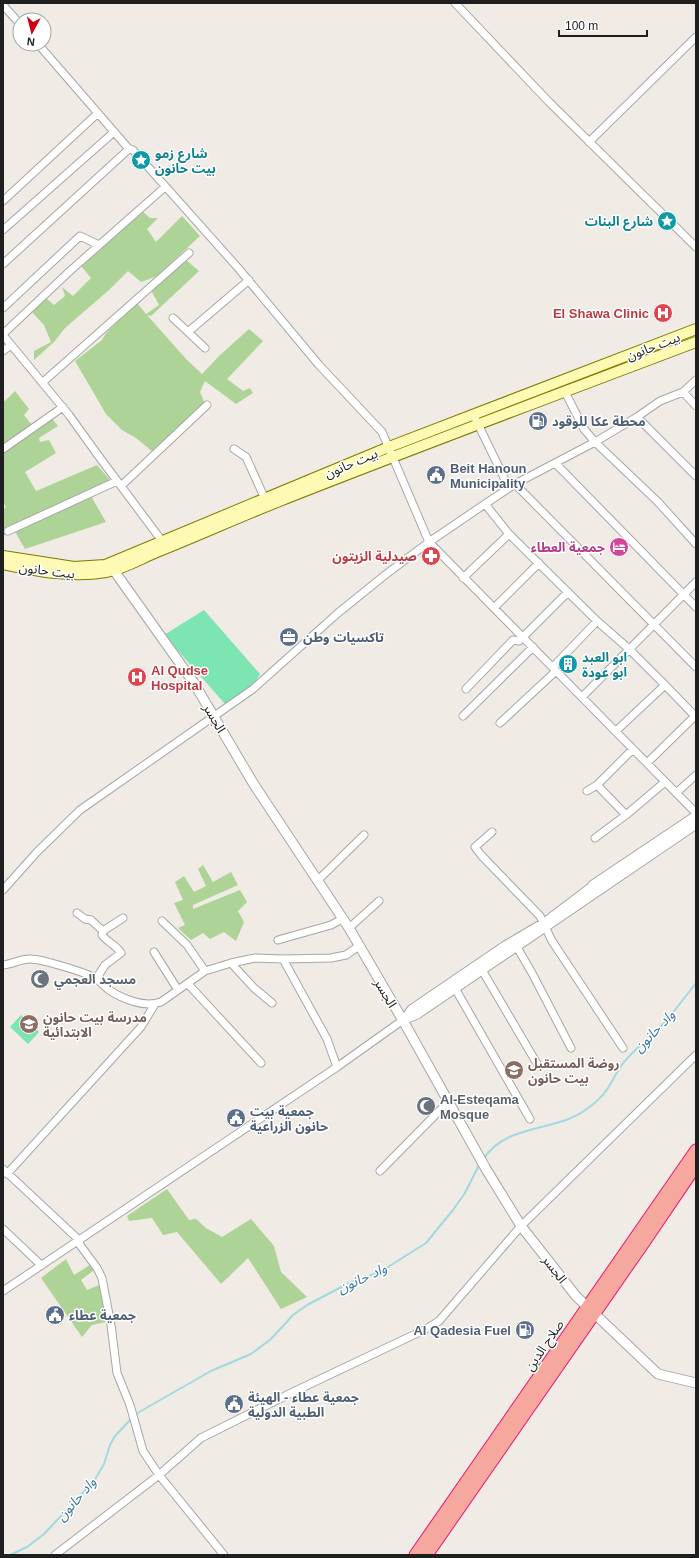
<svg xmlns="http://www.w3.org/2000/svg" width="699" height="1558" font-family="Arial,'Noto Sans Arabic',sans-serif">
<rect width="100%" height="100%" fill="#f0ebe4"/>
<!-- forest -->
<path fill="#aed396" d="M143 212 150 218H158L147 229 156 242 182 216 200 236 157 276 141 282 128 271 109 290 65 328 54 342 34 360V351L51 342 44 325 31 311 45 297 54 305 65 296 62 287 73 296 91 278 81 266Z
M186 260 199 271 151 316 147 315 186 359 202 374 219 356 249 329 263 341 227 379 243 391 250 388 253 393 236 404 205 381 200 392 205 404 153 452 136 438 122 430 106 414 75 361 102 340 106 333 137 303 146 314 159 305 151 290Z
M15 391 29 409 24 415 32 425 49 415 58 426 39 438 40 442 49 440 56 453 25 472 36 491 97 465 110 480 88 491 106 522 25 549 14 530 3 536V509L6 507 3 502V399L5 401Z
M203 865 213 882 231 872 238 885 193 905V909L240 890 247 902 238 911 244 922 236 941 224 932 210 939 203 933 191 940 178 928 185 925 174 903 183 900 175 882 184 876 194 892 206 886 198 869Z
M167 1189 189 1220 196 1219 206 1228 222 1237 251 1219 274 1246 281 1272 307 1297 281 1309 248 1258 221 1284 177 1232 163 1235 152 1218 129 1221 127 1216Z
M66 1259 74 1275 90 1265 94 1270 81 1280 87 1290 99 1285 106 1320V1322L92 1325 82 1337 41 1278Z"/>
<!-- pitch -->
<path fill="#7ce5b2" d="M204 610 260 674 254 684 226 705 164 635Z
M21 1015 39 1032 28 1044 10 1027Z"/>
<g fill="none" stroke-linecap="round" stroke-linejoin="round">
<!-- stream -->
<path stroke="#a1d9e1" stroke-width="2" d="M484 1158C507 1124 553 1132 584 1111 593 1105 602 1097 608 1088 614 1079 617 1070 624 1062 636 1047 653 1036 666 1021 676 1009 686 996 696 983
M135 1415 141 1411 211 1371 251 1354 271 1339 293 1315 307 1305 349 1283 380 1272 426 1243 453 1210 465 1193 480 1163
M10 1555 27 1547 44 1534 94 1481 104 1464 110 1445 115 1436 132 1418"/>
<!-- minor casing -->
<g stroke="#a6a6a6" stroke-width="9">
<path id="minor" d="M455 3 549 102 696 247
M3 5 20 24
M38 44 129 149 133 150 239 269 319 365 382 432 429 542 696 813
M589 142 696 37
M3 201 98 113
M3 230 114 132
M3 264 129 149
M3 308 80 236 99 245
M173 318 188 332
M3 334 71 270 165 187
M3 335 69 415 100 458 162 541
M205 348 188 332 249 280
M3 351 11 345
M43 382 189 253
M565 392 584 429 595 442 658 502 696 544
M683 392 696 406
M637 417 696 476
M476 420 509 488
M3 449 63 407
M234 449 246 457 265 499
M556 464 696 607
M515 484 696 667
M121 486 207 405
M485 504 509 534 597 621 629 649 665 685 696 717
M8 531 117 481
M463 578 509 534
M494 608 539 563
M553 667 597 621
M466 689 513 640 519 641 568 592
M582 697 696 582
M463 716 533 647
M500 723 556 671
M616 731 665 685
M647 763 695 716
M587 791 597 785
M676 793 696 775
M626 815 597 785 633 749
M492 832 475 847 481 855 540 916 552 941 623 1048
M595 838 626 815 665 782
M317 881 364 835
M3 890 37 852 80 810 253 689 338 613 385 575 429 542 485 504 515 484 595 442 637 417 660 401 683 392 696 380
M77 913 85 919 91 920 103 931
M162 921 187 945 205 971
M349 928 379 901
M278 940 331 925 342 919
M514 942 532 973 571 1048
M154 952 178 990
M283 959 327 1039 337 1067
M231 963 255 958 283 959 331 958 346 955 359 946
M3 965C12 964 21 959 30 959 42 959 84 972 95 978 100 981 104 986 109 990 123 999 144 1008 161 1002L205 971 231 963 254 988 272 1003
M479 965 539 1067
M96 979 105 965 121 953C115 944 108 943 102 935L103 931 123 918
M455 983 456 990 530 1119
M188 984 261 1063
M3 1169 79 1240 80 1245 97 1268 102 1278 111 1325 117 1373 130 1405 143 1451 159 1475 224 1555
M380 1171 449 1101
M7 1174 141 1027 155 1004
M3 1229 41 1265
M3 1291 337 1067 403 1020 411 1009 505 945 544 922 593 885
M55 1555 159 1475 201 1438 291 1393 426 1329 439 1321 521 1226 696 1055"/>
</g>
<!-- tertiary casing -->
<g stroke="#a6a6a6" stroke-width="11">
<path id="tertiary" d="M110 565 194 683 253 783 349 928 405 1024 486 1169 521 1226 576 1296 658 1374 696 1383
M593 885 696 816
M403 1020 417 1014 696 824"/>
</g>
<!-- secondary casing -->
<g stroke="#7b7b00" stroke-width="12">
<path id="secondary" d="M3 556 74 567 105 565 389 447 696 329
M3 564C37 571 71 578 106 572 124 569 140 559 157 552 197 536 237 518 277 502 416 447 556 395 696 342"/>
</g>
<!-- trunk casing -->
<g stroke="#e81775" stroke-width="13">
<path id="trunk" d="M415 1555 696 1150
M427 1555 641 1247 696 1166"/>
</g>
<!-- minor -->
<use href="#minor" stroke="#fff" stroke-width="7"/>
<!-- tertiary -->
<use href="#tertiary" stroke="#fff" stroke-width="9"/>
<!-- secondary -->
<use href="#secondary" stroke="#fefab4" stroke-width="10"/>
<!-- trunk -->
<use href="#trunk" stroke="#f6a89f" stroke-width="11"/>
</g>
<!-- icons -->
<defs>
<g id="sight-disc" transform="scale(1)"><circle r="9.5" fill="#0f9aa8" stroke="#fff"/><path d="M0-6L1.8-2.2L6-1.7L2.9 1.2L3.7 5.4L0 3.3L-3.7 5.4L-2.9 1.2L-6-1.7L-1.8-2.2Z" fill="#fff"/></g>
<g id="hospital-disc" transform="scale(1)"><circle r="9.5" fill="#e0444e" stroke="#fff"/><path d="M-5-5h3v3.5h4V-5h3V5h-3V1.5h-4V5h-3Z" fill="#fff"/></g>
<g id="fuel-disc" transform="scale(1)"><circle r="9.5" fill="#5c6f8a" stroke="#fff"/><path d="M-5.5-6h7V0h2V4h1.3V-2.5L3-4.5l.8-.8L6-3V5H2.5V1h-1V6h-7ZM-4.2-4.7v3.2H.2V-4.7Z" fill="#fff"/></g>
<g id="civic-disc" transform="scale(1)"><circle r="9.5" fill="#5c6f8a" stroke="#fff"/><path d="M-.6-6.5H3V-4.5H.6V-3L4-1V1h2V6H-6V1h2V-1L-.6-3ZM-1.2 2.5V6h2.4V2.5Z" fill="#fff"/></g>
<g id="hotel-disc" transform="scale(1)"><circle r="9.5" fill="#d1479c" stroke="#fff"/><path d="M-6-4.5h1.5V1H6V5H4.5V3h-9V5H-6ZM-4 0a1.8 1.8 0 1 1 3.6 0ZM.5 0V-2.5h3Q6-2.5 6 0Z" fill="#fff"/></g>
<g id="pharmacy-disc" transform="scale(1)"><circle r="9.5" fill="#e0444e" stroke="#fff"/><path d="M-2-6h4v4h4v4h-4v4h-4v-4h-4v-4h4Z" fill="#fff"/></g>
<g id="office-disc" transform="scale(1)"><circle r="9.5" fill="#5c6f8a" stroke="#fff"/><path d="M-6-3h4V-5.5h4V-3h4V5H-6ZM-1-4.5V-3h2v-1.5ZM-6 0V1H6V0Z" fill="#fff"/></g>
<g id="building-disc" transform="scale(1)"><circle r="9.5" fill="#0f9aa8" stroke="#fff"/><path d="M-4-6H4V6H1V3H-1V6H-4ZM-2.5-4.3h1.7v1.8h-1.7ZM.8-4.3h1.7v1.8H.8ZM-2.5-1h1.7V.8h-1.7ZM.8-1h1.7V.8H.8Z" fill="#fff"/></g>
<g id="mosque-disc" transform="scale(1)"><circle r="9.5" fill="#6b7280" stroke="#fff"/><path d="M3.5-4.9A6 6 0 1 0 3.5 4.9A5 5 0 1 1 3.5-4.9Z" fill="#fff"/></g>
<g id="school-disc" transform="scale(1)"><circle r="9.5" fill="#8d6e63" stroke="#fff"/><path d="M0-5L7-2L0 1L-7-2ZM-4 1L0 2.5L4 1V4Q0 6-4 4Z" fill="#fff"/></g>
</defs>
<g fill-rule="evenodd">
<use href="#sight-disc" x="141" y="160"/>
<use href="#sight-disc" x="667" y="221"/>
<use href="#hospital-disc" x="663" y="313"/>
<use href="#fuel-disc" x="538" y="421"/>
<use href="#civic-disc" x="436" y="475"/>
<use href="#hotel-disc" x="619" y="547"/>
<use href="#pharmacy-disc" x="431" y="556"/>
<use href="#office-disc" x="289" y="637"/>
<use href="#building-disc" x="568" y="664"/>
<use href="#hospital-disc" x="137" y="677"/>
<use href="#mosque-disc" x="40" y="979"/>
<use href="#school-disc" x="29" y="1024"/>
<use href="#school-disc" x="514" y="1070"/>
<use href="#mosque-disc" x="426" y="1106"/>
<use href="#civic-disc" x="236" y="1118"/>
<use href="#civic-disc" x="55" y="1315"/>
<use href="#fuel-disc" x="525" y="1330"/>
<use href="#civic-disc" x="234" y="1404"/>
</g>
<g text-anchor="middle" stroke-width="3" stroke-linejoin="round" paint-order="stroke">
<!-- culture labels -->
<g font-size="13" font-weight="bold" fill="#0d838f" stroke="#fff" text-anchor="start">
<text x="155" y="158">شارع زمو<tspan x="155" dy="15">بيت حانون</tspan></text>
<text x="653" y="226" text-anchor="end">شارع البنات</text>
<text x="582" y="662">ابو العبد<tspan x="582" dy="15">ابو عودة</tspan></text>
</g>
<!-- health labels -->
<g font-size="13" font-weight="bold" fill="#be3a42" stroke="#fff" text-anchor="end">
<text x="649" y="318">El Shawa Clinic</text>
<text x="417" y="561">صيدلية الزيتون</text>
<text x="151" y="675" text-anchor="start">Al Qudse<tspan x="151" dy="15">Hospital</tspan></text>
</g>
<!-- street labels -->
<g font-size="13" fill="#1f1f1f" stroke="#fff">
<text transform="translate(653 346) rotate(-21)" y="5">بيت حانون</text>
<text transform="translate(351 463) rotate(-23)" y="5">بيت حانون</text>
<text transform="translate(47 570) rotate(7)" y="5">بيت حانون</text>
<text transform="translate(215 718) rotate(59)" y="5">الجسر</text>
<text transform="translate(386 993) rotate(59)" y="5">الجسر</text>
<text transform="translate(555 1269) rotate(53)" y="5">الجسر</text>
<text transform="translate(544 1345) rotate(-56)" y="5">صلاح الدين</text>
</g>
<!-- service labels -->
<g font-size="13" font-weight="bold" fill="#4e5e75" stroke="#fff" text-anchor="start">
<text x="552" y="426">محطة عكا للوقود</text>
<text x="450" y="473">Beit Hanoun<tspan x="450" dy="15">Municipality</tspan></text>
<text x="303" y="642">تاكسيات وطن</text>
<text x="250" y="1116">جمعية بيت<tspan x="250" dy="15">حانون الزراعية</tspan></text>
<text x="69" y="1320">جمعية عطاء</text>
<text x="511" y="1335" text-anchor="end">Al Qadesia Fuel</text>
<text x="248" y="1402">جمعية عطاء - الهيئة<tspan x="248" dy="15">الطبية الدولية</tspan></text>
</g>
<!-- hotel labels -->
<g font-size="13" font-weight="bold" fill="#b23c85" stroke="#fff" text-anchor="end">
<text x="605" y="552">جمعية العطاء</text>
</g>
<!-- worship labels -->
<g font-size="13" font-weight="bold" fill="#5b616d" stroke="#fff" text-anchor="start">
<text x="54" y="984">مسجد العجمي</text>
<text x="440" y="1104">Al-Esteqama<tspan x="440" dy="15">Mosque</tspan></text>
</g>
<!-- education labels -->
<g font-size="13" font-weight="bold" fill="#785e54" stroke="#fff" text-anchor="start">
<text x="43" y="1022">مدرسة بيت حانون<tspan x="43" dy="15">الابتدائية</tspan></text>
<text x="528" y="1068">روضة المستقبل<tspan x="528" dy="15">بيت حانون</tspan></text>
</g>
<!-- water labels -->
<g font-size="14" font-style="italic" fill="#3c779d" stroke="#fff">
<text transform="translate(654 1031) rotate(-46)" y="5">واد حانون</text>
<text transform="translate(362 1278) rotate(-25)" y="5">واد حانون</text>
<text transform="translate(76 1499) rotate(-49)" y="5">واد حانون</text>
</g>
</g>
<!-- border -->
<rect width="699" height="1558" fill="none" stroke="#1f1f1f" stroke-width="8"/>
<!-- north arrow -->
<g transform="translate(32 32) rotate(187)"><circle r="19" fill="#ffffff" stroke="#a5a5a5"/>
<path d="M0-3L7 15L0 10L-7 15Z" fill="#cd0015"/>
<text y="-6" font-size="11" font-weight="bold" text-anchor="middle" fill="#1f1f1f">N</text>
</g>
<!-- scale -->
<path d="M559 30v6h88v-6" fill="none" stroke="#1f1f1f" stroke-width="2"/>
<text x="565" y="30" font-size="12" fill="#1f1f1f" stroke="#ffffff" stroke-width="3" paint-order="stroke">100 m</text>
</svg>
